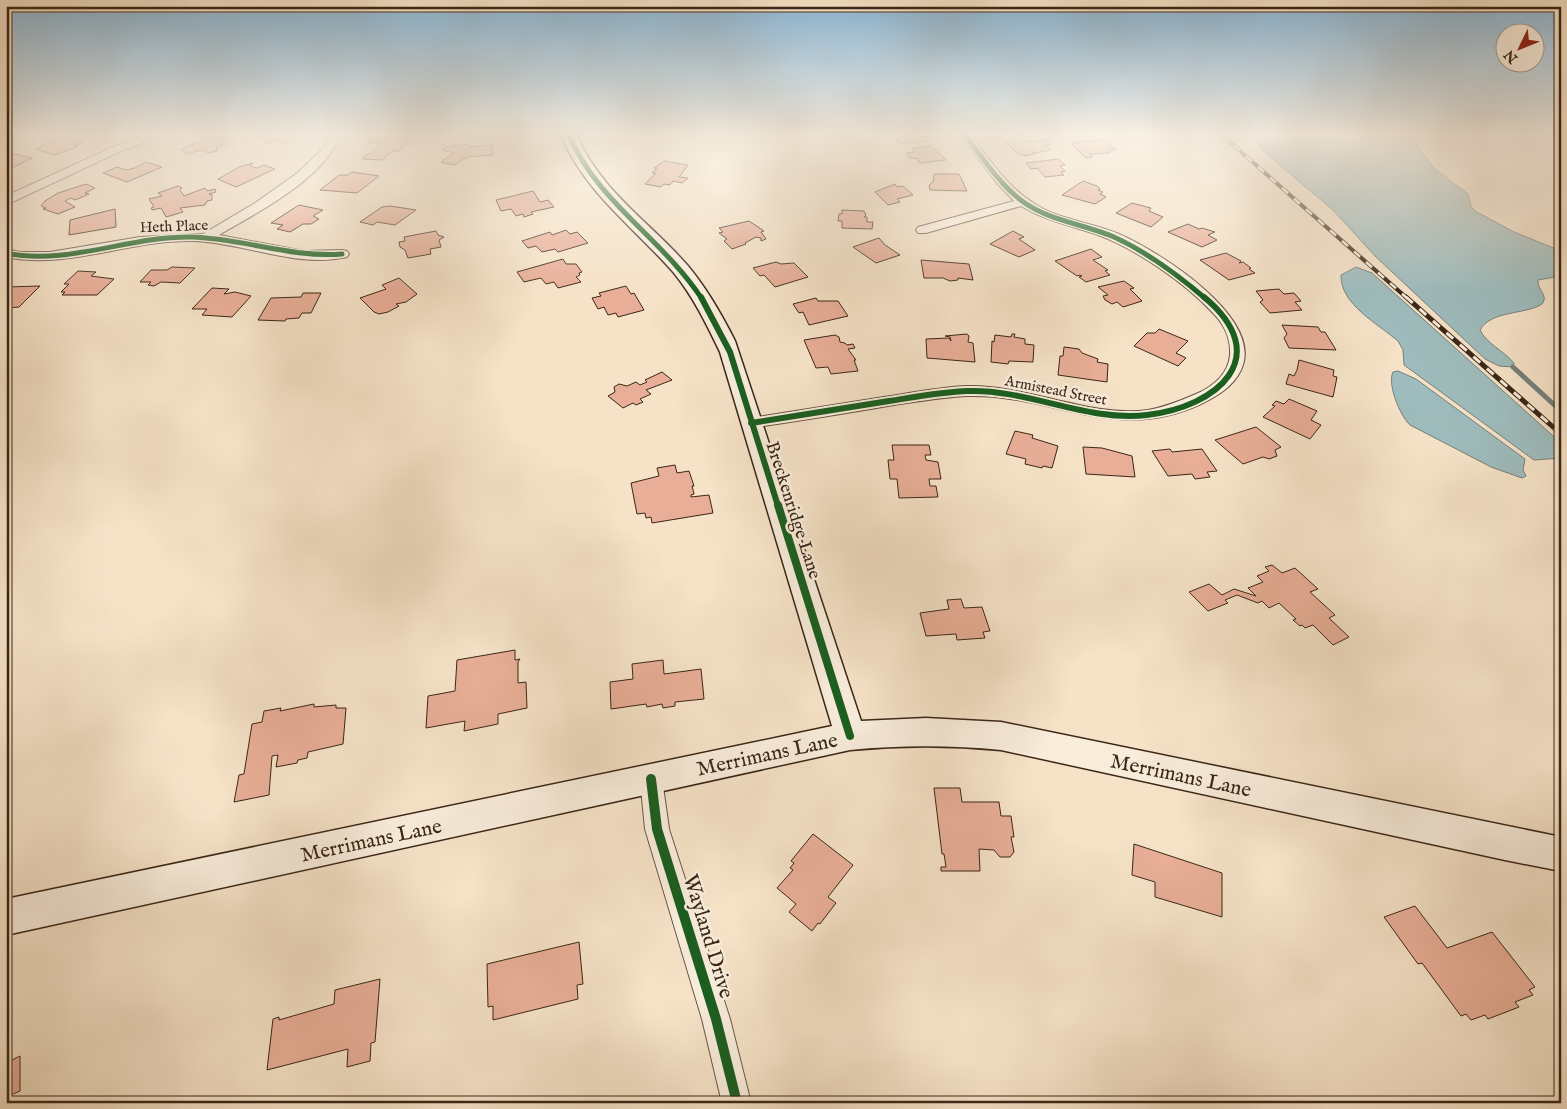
<svg xmlns="http://www.w3.org/2000/svg" width="1567" height="1109" font-family="'IM FELL English',serif">
<rect width="100%" height="100%" fill="#f5e2c7"/>
<filter id="stains"><feTurbulence type="fractalNoise" baseFrequency=".004" numOctaves="4"/><feColorMatrix values="0 0 0 0 .2 0 0 0 0 .09 0 0 0 0 .02 0 0 0 .5 -.17"/></filter>
<radialGradient id="worn" r=".72"><stop offset=".6" stop-color="#630" stop-opacity="0"/><stop offset="1" stop-color="#630" stop-opacity=".3"/></radialGradient>
<!-- water -->
<path fill="#9ebcbd" stroke="#76807b" d="M1253 135H1407L1412 139 1435 169 1468 194 1471 207 1475 211 1514 232 1561 251V276L1538 280C1537 290 1549 295 1542 304 1525 315 1491 310 1480 330 1487 344 1504 351 1514 363L1513 367 1499 366 1485 359 1376 257 1333 210 1263 151Z
M1356 267 1372 273 1561 443V458L1534 460 1404 365 1403 350 1398 341C1378 324 1340 304 1341 275Z
M1398 371 1416 379 1525 459 1523 470 1526 476 1522 478 1491 467 1410 425C1400 416 1387 384 1393 372Z"/>
<g fill="none" stroke-linecap="round" stroke-linejoin="round">
<!-- stream -->
<path stroke="#76807b" stroke-width="5" d="M1513 367 1561 411"/>
</g>
<!-- building -->
<path fill="#e8ae97" stroke="#3b2717" d="M894 135 925 136 929 141 899 144Z
M62 136 82 143 74 146 77 147 54 155 36 149Z
M256 136 300 135 301 136 282 143 277 140 267 143Z
M372 136H387L385 139H410L399 151H393L382 160 362 159 367 154H371L380 143 367 142Z
M212 137H218L226 144 216 147 217 151 208 153 201 150 187 154 181 149Z
M1016 139 1020 142 1047 140 1052 144 1045 145 1050 150 1035 153 1031 151 1034 154 1025 156 1017 153 1004 140Z
M1105 140 1116 150H1110V153L1091 154 1092 157 1086 158 1071 143Z
M469 144V147L492 145 493 155 467 157 454 165 441 162 454 153 442 150 447 147Z
M931 146 946 160 920 163 916 158 911 159 906 153 914 152 912 149 915 148Z
M14 154 32 158 6 171V157Z
M1058 159 1065 165 1060 166 1065 171 1061 172 1064 175 1045 177 1037 168 1031 169 1026 163Z
M664 161 688 165 679 177 688 178 682 183 673 181 670 185 664 184 661 187 645 184 656 173H652L657 168H654Z
M146 162 162 167 127 182 103 173 117 167 126 170 135 168Z
M253 163 250 166 257 168 264 165 275 169 236 187 218 179 239 167Z
M352 172 379 176 357 193 320 190 339 175H348Z
M934 174H959L967 191 930 190 929 185 933 182Z
M1083 181 1097 186 1100 189 1098 190 1103 192 1100 194 1106 197 1095 204 1062 195Z
M86 184 95 188 85 193 89 194 75 200 71 198 65 201 75 207 58 214 43 209 46 208 41 206 45 201 58 193Z
M895 184 897 187 903 186 913 195 897 199 900 202 888 205 875 192Z
M178 186 182 188 180 190 184 196 205 188 207 191 215 189 216 192 209 194 212 195V200L207 201 205 205 180 208 183 212 166 217 161 208 152 210 151 208 154 207 149 199 162 196 158 193Z
M533 191 540 202 548 200 554 207 531 212 533 214 524 217 523 214 516 216 511 209 501 211 496 200Z
M1132 203 1151 208 1149 211 1163 217 1151 227 1116 213Z
M299 205 323 210 313 216 319 219 311 224H303L290 232 277 229 283 225 271 223Z
M390 206 416 210 395 225 377 222 373 225 360 222 382 207Z
M115 209 116 227 69 235 70 220Z
M842 210 864 211 866 215 864 217H867V222H873L872 229 842 228V221H838L839 214H842Z
M749 221 764 231 761 232 766 239 761 241V238L756 237 745 243 746 244 732 249 724 241 727 239 719 233 723 232 719 228Z
M1188 224 1199 229 1202 228 1215 232 1208 235 1217 240 1202 247 1168 232Z
M566 230 570 234 577 232 588 243 558 252 555 249 542 252 536 246 528 248 522 241 550 232 552 235Z
M436 231 438 235 444 237 439 240 441 247 430 249 431 254 408 258 405 250 400 247 399 242 405 241 404 237Z
M1013 231 1024 237 1019 239 1035 250 1019 257 990 244Z
M879 238 885 245 900 255 876 263 853 247Z
M1091 249 1102 257 1093 260 1108 270 1105 271 1110 275 1086 282 1079 277 1082 276 1080 275 1077 276 1055 261Z
M1226 253 1241 261 1239 263 1243 262 1251 268 1249 269 1255 273 1229 280 1200 260Z
M563 259 566 264H576L582 272 579 273 580 275 576 277 581 282 558 288 554 282 546 284 541 278 524 282 517 272Z
M921 260 969 264 973 280 958 278V280L950 281 943 278H924Z
M776 262 781 264 794 263 808 277 775 287 764 275 760 276 753 268Z
M172 267 195 268 180 283 161 282 154 286 148 285 151 282H140L151 270H167Z
M78 271 96 272 91 276 114 279 97 295H62L65 292H61L69 284H64Z
M399 278 417 294 406 302 396 304 399 306 388 312 379 314 374 312 360 298 386 289 382 285Z
M1124 281 1134 288 1130 289 1142 301 1123 307 1117 302 1112 304 1105 300 1103 296 1108 295 1098 287Z
M40 286 19 307 6 308V287Z
M626 286 631 294 634 293 644 310 618 317 616 313 608 315 604 307 598 309 592 298 601 296 599 293Z
M212 288 229 289 224 294 235 292 251 296 232 317 202 315 207 309H192Z
M1279 289 1284 294 1294 293 1301 301 1295 302 1302 310 1270 313 1260 302 1263 300 1256 291Z
M303 293H321L311 313H302L299 318 286 319 285 321 258 320 271 298 301 297Z
M816 298 818 301H838L848 316 809 325 803 312 799 313 793 304Z
M1282 325 1318 327 1321 332H1325L1336 350 1289 348 1284 338 1287 334Z
M1159 329 1188 341 1176 353 1186 358 1178 366 1134 346 1147 333H1155Z
M967 334 969 336 968 342 973 343 975 362 927 358 926 339 949 338 951 341 950 337 945 336Z
M1012 334H1015L1014 337 1025 339V344L1034 345 1033 362 1009 361 1008 364 991 362 992 341 994 342 995 335 1011 337Z
M835 335 839 337 840 342 845 343 847 345 853 344 855 348 848 349 856 360H854L858 371 831 374 828 367 816 368 804 340Z
M1064 347 1079 349 1082 353 1098 359 1097 362 1108 364 1107 382 1058 375 1060 356H1063Z
M1299 360 1334 370 1333 376 1337 377 1333 397 1286 384 1289 374 1294 376 1297 370Z
M662 372 672 380 646 390 651 394 640 399 643 402 636 405 633 403 623 408 608 396 615 392 614 387 619 384 627 386 636 382 640 385 647 382 645 380Z
M1289 399 1317 411 1311 420 1321 425 1310 439 1263 417 1275 406 1272 405 1276 401 1284 404Z
M1256 427 1281 447 1275 450 1277 456 1269 459 1263 457 1243 464 1215 440Z
M1015 431 1033 435 1032 438 1058 446 1052 468 1043 466 1042 468 1025 464 1026 459 1006 454Z
M892 445H929L931 455H925L926 460 938 462 941 479H929L930 486H936L938 497 899 498 897 479H890L888 460H894Z
M1083 447 1102 448 1132 456 1135 477 1086 474Z
M1170 449 1172 452 1202 449 1217 471 1207 472 1210 477 1195 479 1192 474 1168 476 1152 451Z
M675 465 677 473 689 471 694 486H692L694 494 691 495V497L709 495 713 513 652 523 651 517 646 518 645 513 637 514 631 483 659 476 657 468Z
M1272 565 1282 573 1295 568 1318 589 1310 592 1335 615 1329 618 1349 637 1333 645 1313 625 1305 628 1302 625 1300 626 1293 620 1296 619 1279 603 1269 608 1262 601 1258 603 1237 595 1225 600 1228 603 1208 611 1189 592 1209 584 1222 595 1234 589 1256 596 1248 588 1263 582 1257 576 1269 571 1265 567Z
M961 599 964 608 982 607 990 631 983 632 985 638 957 640 956 634 926 636 920 613 949 609 947 600Z
M515 650V660L520 659 518 662V683L526 682 527 708 498 714V724L464 731 465 721 426 728 428 696 455 691 457 660Z
M663 660 664 674 701 669 704 699 675 702V706L663 708 662 704 647 707 646 704 611 709 610 682 633 679 632 664Z
M314 704V707L336 705V708H346L343 744 308 752 307 758 298 760 297 763 276 767 278 755 272 756 269 795 234 802 239 775 244 774 252 724 262 722 264 711 281 708 280 711Z
M934 788H960L962 802H999L1001 816H1011L1014 837H1011L1014 852 1010 857H1000L994 850 979 849 980 871H941V867H946L944 854H942Z
M813 834 853 865 828 897 836 903 820 924 818 923 812 931 789 912 796 904 777 888 793 870 790 868 794 863 791 861Z
M1134 844 1222 873V917L1155 897V882L1132 875Z
M1415 906 1447 948 1492 932 1535 987 1529 990 1533 995 1515 1002 1519 1007 1488 1019 1485 1015 1471 1020 1466 1014 1461 1016 1422 963 1418 964 1384 917Z
M579 942 583 984 577 985 578 999 493 1020V1006L488 1007 487 964Z
M380 979 375 1042 371 1043 370 1061 347 1067 348 1049 267 1070 273 1019 279 1017V1020L334 1004 335 990Z
M20 1056V1091L6 1097V1063Z"/>
<g fill="none" stroke-linecap="round" stroke-linejoin="round">
<!-- street casing -->
<g stroke="#6a5643" stroke-width="2">
<path id="street" d="M146 135H162L121 151 6 205V196L113 147Z
M330 135H341C322 180 260 211 219 235L304 251 342 250 347 251 349 254 347 257C296 269 243 242 192 241 129 240 67 270 6 257V249L20 252H50L140 237 203 234 255 203 296 174 325 147Z
M960 135H971C990 160 1008 188 1035 204 1060 220 1091 222 1119 234 1158 251 1266 318 1241 370 1233 387 1217 396 1201 404 1115 444 1053 394 968 396 941 397 915 402 888 406 843 414 797 421 751 428L745 427 743 423 745 419 751 418C797 411 843 403 890 396 915 392 941 387 967 386 1028 384 1087 418 1148 410 1165 407 1180 401 1196 394 1212 387 1228 375 1230 355 1231 339 1224 324 1213 313 1185 283 1136 249 1098 235 1072 226 1045 221 1021 206L926 233H918L916 230 918 227 1014 201 996 182Z
M651 768 659 772 662 779 669 829 730 1019 751 1103H722L702 1019 645 829 640 779 643 772Z"/>
</g>
<!-- secondary casing -->
<g stroke="#3b2717" stroke-width="3">
<path id="secondary" d="M6 135H15L6 141Z
M561 135H577C600 191 650 222 688 266 707 289 722 315 735 341L861 721 926 718 1001 722 1561 837V871L1505 860 1001 750C950 745 901 745 850 750L6 935V899L832 726 720 352C707 325 693 296 674 273 634 227 585 193 561 135Z"/>
</g>
<!-- street -->
<use href="#street" fill="#f8ecdb" fill-rule="evenodd"/>
<!-- secondary -->
<use href="#secondary" fill="#f8ecdb" fill-rule="evenodd"/>
<!-- rail-far1 casing -->
<g stroke="#3b2717" stroke-width="4">
<path id="rail-far1" d="M1222 135 1408 299"/>
</g>
<!-- rail casing -->
<g stroke="#3b2717" stroke-width="5">
<path id="rail" d="M1406 297 1561 434"/>
</g>
<!-- rail-far1 -->
<use href="#rail-far1" stroke="#f8ecdb" stroke-width="2.5" stroke-dasharray="8" stroke-linecap="butt"/>
<!-- rail -->
<use href="#rail" stroke="#f8ecdb" stroke-width="3" stroke-dasharray="9" stroke-linecap="butt"/>
<!-- cycleway-far3 casing -->
<g stroke="#f8ecdb" stroke-width="7">
<path id="cycleway-far3" d="M569 135C597 202 663 239 702 299
M965 135C983 158 999 184 1022 201 1049 221 1084 224 1114 237 1147 252 1178 275 1206 299
M6 253C67 266 129 236 191 237 242 238 290 258 342 254"/>
</g>
<!-- cycleway-far2 casing -->
<g stroke="#f8ecdb" stroke-width="9">
<path id="cycleway-far2" d="M701 297 730 352 778 506
M751 423C797 416 843 408 889 401 915 397 941 392 968 391 1028 389 1086 422 1147 415 1217 407 1276 357 1204 297"/>
</g>
<!-- cycleway-far1 casing -->
<g stroke="#f8ecdb" stroke-width="11">
<path id="cycleway-far1" d="M778 505 850 736"/>
</g>
<!-- cycleway casing -->
<g stroke="#f8ecdb" stroke-width="13">
<path id="cycleway" d="M651 779 657 829 716 1019 737 1103"/>
</g>
<!-- cycleway-far3 -->
<use href="#cycleway-far3" stroke="#1b5e20" stroke-width="5"/>
<!-- cycleway-far2 -->
<use href="#cycleway-far2" stroke="#1b5e20" stroke-width="6"/>
<!-- cycleway-far1 -->
<use href="#cycleway-far1" stroke="#1b5e20" stroke-width="8"/>
<!-- cycleway -->
<use href="#cycleway" stroke="#1b5e20" stroke-width="10"/>
</g>
<!-- sky -->
<linearGradient id="sky" x2="0" y2="1"><stop stop-color="#8ab7d7"/><stop offset="0.46" stop-color="#faf2e6"/><stop offset="1" stop-color="#faf2e6" stop-opacity="0"/></linearGradient>
<rect width="1567" height="291" fill="url(#sky)"/>
<g text-anchor="middle" stroke-width="5" stroke-linejoin="round" paint-order="stroke">
<!-- far-street labels -->
<g font-size="15" fill="#3b2717" stroke="#f8ecdb">
<text transform="translate(174 226) rotate(-2)" y="5">Heth Place</text>
<text transform="translate(1056 390) rotate(11)" y="5">Armistead Street</text>
</g>
<!-- street labels -->
<g font-size="18" fill="#3b2717" stroke="#f8ecdb">
<text transform="translate(794 510) rotate(72)" y="6">Breckenridge Lane</text>
</g>
<!-- near-street labels -->
<g font-size="21" fill="#3b2717" stroke="#f8ecdb">
<text transform="translate(767 754) rotate(-12)" y="7">Merrimans Lane</text>
<text transform="translate(1181 775) rotate(12)" y="7">Merrimans Lane</text>
<text transform="translate(371 840) rotate(-12)" y="7">Merrimans Lane</text>
<text transform="translate(709 936) rotate(73)" y="7">Wayland Drive</text>
</g>
</g>
<!-- margin -->
<rect width="1567" height="1109" fill="none" stroke="#f5e2c7" stroke-width="25"/>
<rect x="8" y="8" width="1552" height="1094" fill="none" stroke="#3b2717" stroke-width="2.5"/>
<rect x="12" y="12" width="1542" height="1084" fill="none" stroke="#3b2717"/>
<!-- north arrow -->
<g transform="translate(1520 48) rotate(227)"><circle r="24" fill="#f8ecdb" stroke="#ac9d8d"/>
<path d="M0-4L9 19L0 12L-9 19Z" fill="#8f2418"/>
<text y="-8" font-size="14" font-weight="bold" text-anchor="middle" fill="#3b2717">N</text>
</g>
<rect width="100%" height="100%" filter="url(#stains)"/>
<rect width="100%" height="100%" fill="url(#worn)"/>
</svg>
